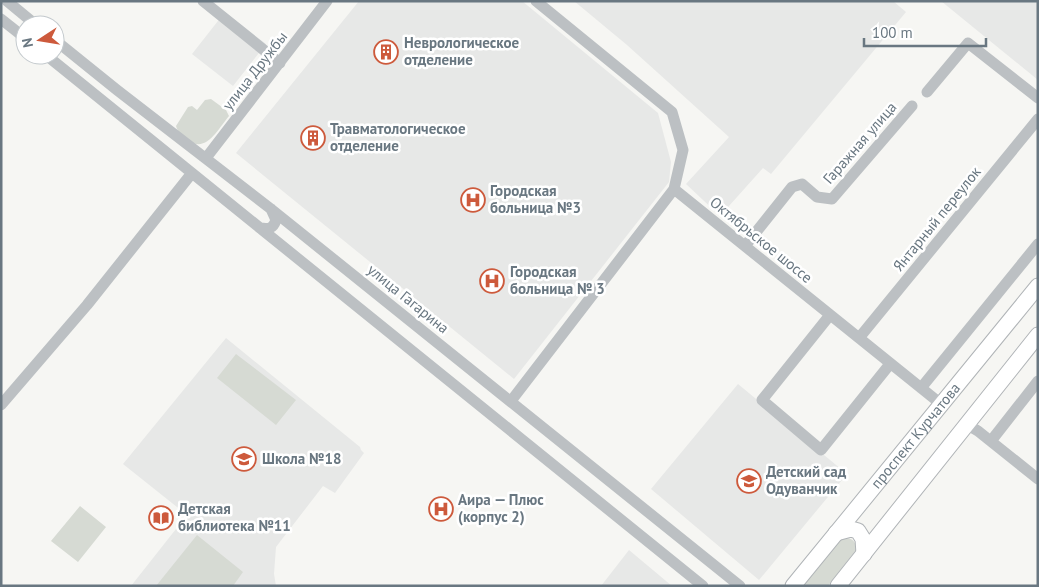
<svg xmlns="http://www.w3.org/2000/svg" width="1039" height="587" font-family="'PT Sans',sans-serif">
<rect width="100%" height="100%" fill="#f6f6f3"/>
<!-- built -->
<path fill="#e7e8e7" d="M359 1H522L658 113 671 162 669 182 514 379 236 153Z
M574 1H893L906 12 771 174 763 168 720 216 686 184 729 137 627 45Z
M941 1H1038V80Z
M225 12 266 44 233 86 192 54Z
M226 338 360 447 361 450 364 453 335 493 323 486 276 547 274 574 276 586H131L187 515 123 464Z
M738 384 847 474 759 580 651 489Z
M629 550 672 586H601Z"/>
<!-- green -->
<path fill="#d6dad3" d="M211 99 226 110 229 116C218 129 206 154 188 140 182 136 178 133 176 126L188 107 192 106 197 110 205 100Z
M236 354 296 400 276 425 217 378Z
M80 506 106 527 78 562 51 541Z
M197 535 243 572 233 586H156Z
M845 538C853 538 857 543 856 550L828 586H802L838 541Z"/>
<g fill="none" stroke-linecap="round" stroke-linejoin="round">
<!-- major casing -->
<g stroke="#b0b4b7" stroke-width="17">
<g id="major">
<path d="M836 533 851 529 858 531 863 539 864 554"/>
<path id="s1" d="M793 586 1038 286"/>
<path d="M838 586 1038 335"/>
</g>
</g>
<!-- minor -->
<path stroke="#bcc0c3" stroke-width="11" d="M7 1 36 25
M203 1 280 63
M1 19 25 38
M55 40 117 90 271 209 740 586
M46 55 703 586
M927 92 968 43 1038 98
M206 158 327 1
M674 189 941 404
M260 228C269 229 273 229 276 220L271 209
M745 246 792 187 802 184 817 197 832 199 912 106
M830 315 762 400 821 450 890 364
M859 338 1038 119
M921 388 1038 244
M511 401 674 189 683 150 672 112 536 1
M1 405 87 305 192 173
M966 424 978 431 1038 479
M991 441 1038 381"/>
<!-- major -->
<use href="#major" stroke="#fff" stroke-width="15"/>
</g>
<!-- icons -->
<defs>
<g id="building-ring" transform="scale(1.25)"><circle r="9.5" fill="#fff" stroke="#cd5a3c" stroke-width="1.5"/><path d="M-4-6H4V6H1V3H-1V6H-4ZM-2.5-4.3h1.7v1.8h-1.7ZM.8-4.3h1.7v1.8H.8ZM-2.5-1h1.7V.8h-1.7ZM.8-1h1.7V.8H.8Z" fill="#cd5a3c"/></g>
<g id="hospital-ring" transform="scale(1.25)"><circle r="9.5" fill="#fff" stroke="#cd5a3c" stroke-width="1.5"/><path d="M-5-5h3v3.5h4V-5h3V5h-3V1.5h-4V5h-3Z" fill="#cd5a3c"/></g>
<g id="school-ring" transform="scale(1.25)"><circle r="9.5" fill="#fff" stroke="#cd5a3c" stroke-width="1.5"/><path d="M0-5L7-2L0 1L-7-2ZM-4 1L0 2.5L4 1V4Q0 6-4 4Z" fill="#cd5a3c"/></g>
<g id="library-ring" transform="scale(1.25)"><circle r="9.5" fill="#fff" stroke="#cd5a3c" stroke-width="1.5"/><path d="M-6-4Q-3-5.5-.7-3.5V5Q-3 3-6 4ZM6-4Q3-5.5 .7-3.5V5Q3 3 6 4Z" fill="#cd5a3c"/></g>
</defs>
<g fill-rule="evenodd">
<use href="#building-ring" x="386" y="52"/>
<use href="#building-ring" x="313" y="138"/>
<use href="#hospital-ring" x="473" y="200"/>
<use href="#hospital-ring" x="492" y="281"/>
<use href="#school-ring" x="244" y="459"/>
<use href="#school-ring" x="749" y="481"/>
<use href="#hospital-ring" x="441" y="509"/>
<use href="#library-ring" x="161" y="518"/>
</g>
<g text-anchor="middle" stroke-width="5" stroke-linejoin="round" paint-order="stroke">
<!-- poi labels -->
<g font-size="15" font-weight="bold" fill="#697781" stroke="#fff" text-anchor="start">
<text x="404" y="48">Неврологическое<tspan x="404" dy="17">отделение</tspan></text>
<text x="330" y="134">Травматологическое<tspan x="330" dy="17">отделение</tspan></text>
<text x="490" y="196">Городская<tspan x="490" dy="17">больница №3</tspan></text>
<text x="510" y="277">Городская<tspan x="510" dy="17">больница № 3</tspan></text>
<text x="262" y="464">Школа №18</text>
<text x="766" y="477">Детский сад<tspan x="766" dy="17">Одуванчик</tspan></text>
<text x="458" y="505">Аира — Плюс<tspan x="458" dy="17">(корпус 2)</tspan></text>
<text x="178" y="514">Детская<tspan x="178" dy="17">библиотека №11</tspan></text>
</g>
<!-- street labels -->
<g font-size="15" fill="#697781" stroke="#fff">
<text transform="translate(255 71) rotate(-52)" y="5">улица Дружбы</text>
<text transform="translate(860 143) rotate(-49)" y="5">Гаражная улица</text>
<text transform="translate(937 219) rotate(-51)" y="5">Янтарный переулок</text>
<text transform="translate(761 240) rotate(39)" y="5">Октябрьское шоссе</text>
<text transform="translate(408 299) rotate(39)" y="5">улица Гагарина</text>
<text dy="5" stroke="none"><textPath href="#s1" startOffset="194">проспект Курчатова</textPath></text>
</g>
</g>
<!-- border -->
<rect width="1039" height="587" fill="none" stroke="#697781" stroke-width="5"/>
<!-- north arrow -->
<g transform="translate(40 40) rotate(258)"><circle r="24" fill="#ffffff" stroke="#c3c9cd"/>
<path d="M0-4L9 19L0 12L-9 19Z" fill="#cd5a3c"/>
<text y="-8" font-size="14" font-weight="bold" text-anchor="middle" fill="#697781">N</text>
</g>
<!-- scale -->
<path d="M864 38v8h122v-8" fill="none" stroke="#697781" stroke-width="2.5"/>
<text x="872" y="38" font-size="15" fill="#697781" stroke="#ffffff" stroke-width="4" paint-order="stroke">100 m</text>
</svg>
